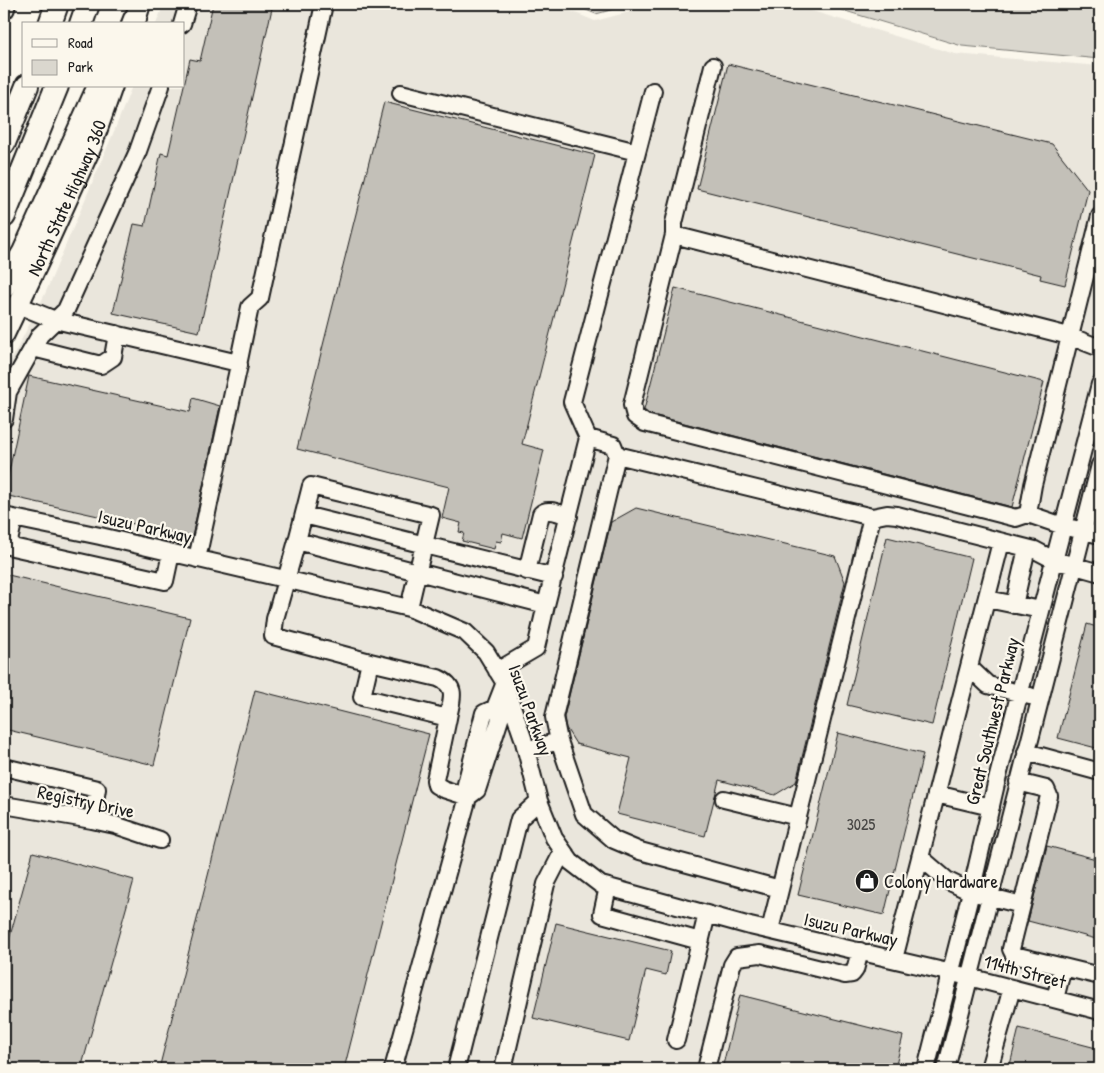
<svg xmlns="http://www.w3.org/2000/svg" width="1104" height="1073" font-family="'Patrick Hand',sans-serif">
<rect width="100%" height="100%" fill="#fbf7ec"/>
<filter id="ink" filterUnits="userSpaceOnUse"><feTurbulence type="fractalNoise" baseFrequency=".02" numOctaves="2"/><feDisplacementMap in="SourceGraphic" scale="10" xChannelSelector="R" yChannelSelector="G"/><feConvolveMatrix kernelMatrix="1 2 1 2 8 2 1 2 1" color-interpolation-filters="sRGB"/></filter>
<g filter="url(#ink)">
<!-- built -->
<path fill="#eae6dc" d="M164 4H553L595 21 659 4H789L955 54 1100 66V1069H4V374L45 294 115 129 132 86H184V24H156Z"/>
<!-- green -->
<path fill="#dad7ce" stroke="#7b7a75" d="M571 4H632L596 14Z
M822 4H1100V59L962 46Z"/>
<!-- building -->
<path fill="#c3c0b8" stroke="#1c1c1c" d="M213 4H273L199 332 113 313 134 224 145 226 161 153 168 155 190 59 200 61Z
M728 64 1052 144 1088 190 1065 285 1040 279 1041 275 697 189Z
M384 102 595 155 522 444 544 450 522 538 503 533 501 542 496 541 494 549 462 541 464 533 459 532 461 523 442 518 449 487 297 449Z
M675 288 1044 382 1012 507 649 414 644 410Z
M29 376 190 412 193 398 220 406 192 537 4 495Z
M636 508 835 556 845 582 796 782 775 795 719 780 705 836 617 814 631 758 576 744 566 728 564 717 611 522Z
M887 537 972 558 932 725 847 705Z
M4 574 190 618 154 765 4 729Z
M1087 624 1100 628V749L1058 738Z
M255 690 429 734 344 1069H159Z
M838 733 923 754 884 915 798 895Z
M1047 846 1100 860V940L1028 921Z
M33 852 134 880 81 1069H4V958Z
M556 923 671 951 666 975 646 970 629 1041 533 1018Z
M740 995 903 1036 895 1069H722Z
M1019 1028 1100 1049V1069H1009Z"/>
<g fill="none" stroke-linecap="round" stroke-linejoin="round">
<!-- minor casing -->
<g stroke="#1c1c1c" stroke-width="20">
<path id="minor" d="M182 24 188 4
M713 66 674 223V235L1069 336 1100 348
M401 93 637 152
M674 235 632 405 635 416 645 423 1016 518 1028 514 1063 526 1100 535
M18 305 55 320 234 362 239 365 197 559
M33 348 101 365 113 357 117 334
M238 365 250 307 260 298 324 4
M4 419 8 392 40 335 66 310 138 151 161 86
M588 438 613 445 617 455
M1028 514 1033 485 1100 216
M304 515 554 577
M4 516 100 536 409 608 465 632 486 652 503 680 523 738 539 801 554 838 571 862 601 885 750 926 969 977 1100 1011
M14 518 8 546 165 581 171 553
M297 541 311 486 431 515 409 608
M527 571 541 514C548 507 560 514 569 516
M987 599 1041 610
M546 605 588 438 572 402 653 91
M1014 605 1027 548
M370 662 273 636 275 619 297 541 546 605 536 648 497 671
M969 667 988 685 1030 696
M495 708 501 716 477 790 468 797 466 784 484 713 495 708 504 685
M559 741 554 717 617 455 872 517
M526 750 559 741 584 814 614 840 640 851 780 889
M1026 752 1100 772
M4 767 97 789 92 820
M936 794 991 807
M724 799 798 817
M4 805 92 820 115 825 160 840
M920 857 948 881 971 892 1022 905 1049 796 1046 789 1018 782
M608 887 602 914 700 941
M1022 905 1011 949 1014 955 1100 976
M770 930 872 517 887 514 897 515 1035 550 1054 560 1100 573
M894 959 1001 542
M1055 999 1063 967
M676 1040 707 914
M393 1069 468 797 443 789 436 785 435 780 448 718 362 697 370 662 438 678C459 687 451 700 448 718
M456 1069 519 819 539 801
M503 1069 546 884 563 851
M706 1069 732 965 737 957 760 954 845 975 852 974 855 970 860 951
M926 1069 971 892 996 784 1100 384
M946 1069 1100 465
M989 1069 1012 988"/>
</g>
<!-- major casing -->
<g stroke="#1c1c1c" stroke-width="24">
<g id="major">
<path d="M4 8 5 4"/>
<path d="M134 24 140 4"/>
<path id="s1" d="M4 334 41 256 91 146 112 86"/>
</g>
</g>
<!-- highway casing -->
<g stroke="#1c1c1c" stroke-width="26">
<path id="highway" d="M50 24 57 4
M81 24 88 4
M133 24 135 19
M4 143 27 86
M4 216 57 86
M4 286 24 252 99 86"/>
</g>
<!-- minor -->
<use href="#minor" stroke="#fbf7ec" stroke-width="16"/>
<!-- major -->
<use href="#major" stroke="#fbf7ec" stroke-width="20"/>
<!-- highway -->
<use href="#highway" stroke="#fbf7ec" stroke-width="22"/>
</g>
</g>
<!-- icons -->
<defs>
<g id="shop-disc" transform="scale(1.25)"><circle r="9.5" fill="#1c1c1c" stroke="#fbf7ec"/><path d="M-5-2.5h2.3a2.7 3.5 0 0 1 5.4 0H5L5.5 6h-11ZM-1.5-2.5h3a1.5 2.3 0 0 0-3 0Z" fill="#fff"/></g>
</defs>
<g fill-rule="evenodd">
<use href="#shop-disc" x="867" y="881"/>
</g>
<g text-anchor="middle" stroke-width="4.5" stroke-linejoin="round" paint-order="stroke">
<!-- number labels -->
<g font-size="16" fill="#464543">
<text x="861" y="830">3025</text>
</g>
<!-- street labels -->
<g font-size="19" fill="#1c1c1c" stroke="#fbf7ec">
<text dy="7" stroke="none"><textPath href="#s1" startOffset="150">North State Highway 360</textPath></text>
<text transform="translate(145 526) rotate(13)" y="7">Isuzu Parkway</text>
<text transform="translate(531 710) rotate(70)" y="7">Isuzu Parkway</text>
<text transform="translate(992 721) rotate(-76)" y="7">Great Southwest Parkway</text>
<text transform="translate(86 801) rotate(12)" y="7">Registry Drive</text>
<text transform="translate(851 929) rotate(13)" y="7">Isuzu Parkway</text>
<text transform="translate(1025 971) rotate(15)" y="7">114th Street</text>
</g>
<!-- poi labels -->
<g font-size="19" fill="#1c1c1c" stroke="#fbf7ec" text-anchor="start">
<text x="884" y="888">Colony Hardware</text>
</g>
</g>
<!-- margin -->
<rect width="1104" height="1073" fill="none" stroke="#fbf7ec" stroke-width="20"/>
<rect x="10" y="10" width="1084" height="1053" fill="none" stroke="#1c1c1c" stroke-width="2" filter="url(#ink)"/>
<!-- legend -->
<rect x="22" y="22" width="162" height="65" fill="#fbf7ec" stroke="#a29f99"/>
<rect x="32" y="39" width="25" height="8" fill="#fbf7ec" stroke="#a29f99"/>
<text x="68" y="48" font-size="15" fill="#1c1c1c">Road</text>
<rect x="32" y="60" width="25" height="15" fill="#dad7ce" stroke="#a29f99"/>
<text x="68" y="72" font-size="15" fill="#1c1c1c">Park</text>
</svg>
